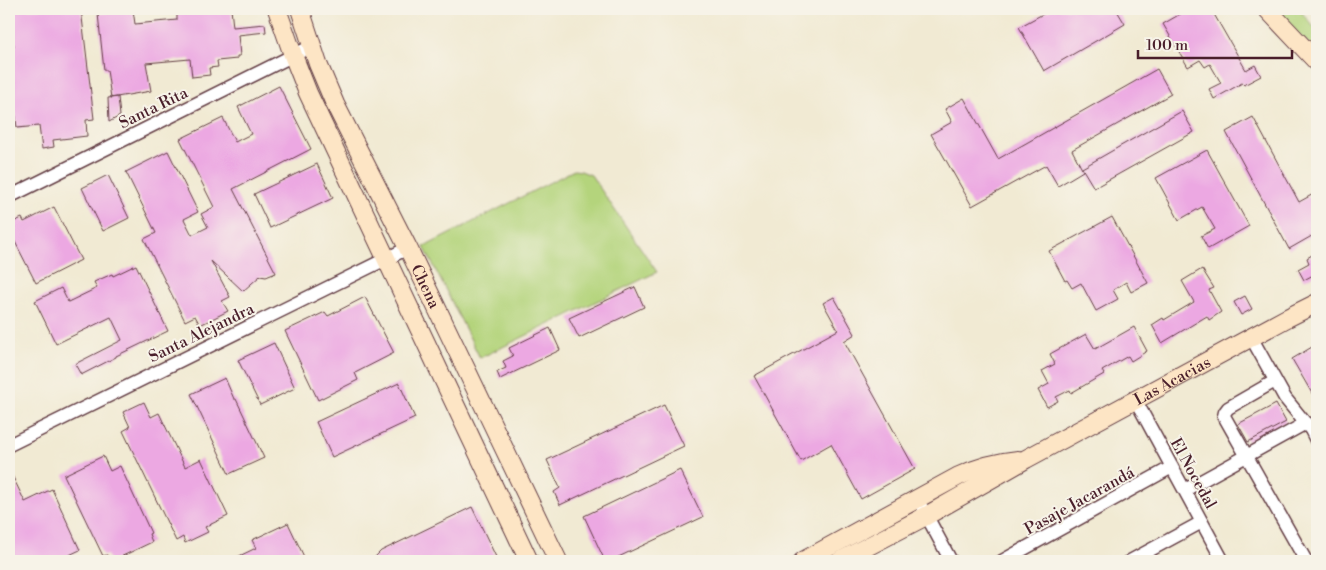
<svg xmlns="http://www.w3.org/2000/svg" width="1326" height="570" font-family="'Libre Bodoni',serif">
<rect width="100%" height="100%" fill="#f7f3e8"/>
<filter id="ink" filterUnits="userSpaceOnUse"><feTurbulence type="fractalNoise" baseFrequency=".02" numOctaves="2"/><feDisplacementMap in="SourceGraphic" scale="10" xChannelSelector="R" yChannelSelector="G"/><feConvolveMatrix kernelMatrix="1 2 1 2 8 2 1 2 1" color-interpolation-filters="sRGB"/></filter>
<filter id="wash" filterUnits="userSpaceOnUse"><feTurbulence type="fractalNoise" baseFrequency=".0096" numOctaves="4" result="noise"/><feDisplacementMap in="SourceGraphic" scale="20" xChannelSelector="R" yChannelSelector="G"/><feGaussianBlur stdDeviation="1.12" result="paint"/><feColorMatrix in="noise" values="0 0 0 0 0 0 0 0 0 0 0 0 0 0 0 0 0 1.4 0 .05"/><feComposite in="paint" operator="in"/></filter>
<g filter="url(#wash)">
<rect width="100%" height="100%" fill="#f1ead3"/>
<!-- green -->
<path fill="#b4d47c" stroke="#7f7a54" d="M1274 9H1299L1317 31V53Z
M574 170 581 171 591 175 657 272 480 358 424 247Z"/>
<g id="blocks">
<!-- building -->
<path fill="#eca8e2" d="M9 9H81L94 119 86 120 87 136 53 140 54 147 42 149 39 126 17 128 9 56V47H14Z
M221 9H231L233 27 265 24 266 32 238 35 240 56H237V59L217 61 218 67 209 68 210 75 192 77 190 59 146 63 151 91 111 98 107 70H104L98 14 133 10 135 24 177 20V14Z
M1052 9H1116L1125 24 1044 71 1019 27Z
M1189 9H1211L1246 70 1255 65 1261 76 1244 85 1242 83 1214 99 1209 89 1221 83 1210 64 1205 67 1200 60 1188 67 1163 24Z
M1157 69 1171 94 1072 150 1083 171 1058 186 1046 165 972 206 931 134 952 122 945 109 964 98 998 159Z
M279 86 311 149 233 189 276 273 266 277 260 276 243 291 211 261 230 297 222 301 228 311 200 325 195 316 185 321 144 239 156 233 126 172 168 151 198 212 184 219 192 235 208 227 201 214 214 207 180 139 223 118 235 142 251 134 238 107Z
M118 97 120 116 109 122 108 98Z
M1182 111 1194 132 1094 188 1082 168Z
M1253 117 1299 202 1317 192V233L1289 249 1226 132Z
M1207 150 1249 226 1208 249 1201 236 1215 229 1202 207 1179 220 1156 178Z
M317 164 333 198 270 228 254 194Z
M108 175 129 218 103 231 82 188Z
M54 207 81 260 36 283 9 230V224L22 218 24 222Z
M1112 217 1148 283 1131 292 1126 282 1113 290 1118 299 1096 311 1081 283 1072 288 1067 280 1065 281 1049 251Z
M1317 252V278L1315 274 1304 280 1298 269 1309 263 1307 258Z
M136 265 168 331 116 356V357L81 375 75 364 122 340 111 317 56 344 35 301 61 288 68 302 97 288 94 282 112 274 113 276Z
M1202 269 1214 288 1209 290 1221 312 1209 320 1207 316 1162 343 1152 325 1163 318 1164 320 1194 302 1182 281Z
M635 287 644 307 579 338 569 318Z
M1245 296 1252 309 1241 315 1234 302Z
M365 297 394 353 355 373 358 380 318 400 285 331 325 312 328 316Z
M834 297 855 334 844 341 915 469 861 499 831 444 801 461 754 376 838 330 823 303Z
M1134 327 1147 351 1131 361 1128 356 1102 371 1104 374 1071 393 1070 390 1056 397 1058 401 1047 407 1038 390 1049 384 1042 371 1055 364 1050 354 1086 334 1095 349Z
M550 328 560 350 500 379 497 372 506 368 503 361 513 356 509 348Z
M274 343 295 388 260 405 238 360Z
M1317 344V402L1292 359Z
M225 378 234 399H236L264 458 229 474 191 394Z
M399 383 415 418 332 457 316 422Z
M144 402 151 417 159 413 185 467 201 459 228 516 205 527 208 532 185 543 183 537 176 541 123 431 130 427 123 412Z
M1276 404 1286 422 1248 442 1238 424Z
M664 405 684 446 560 505 554 492 560 488 547 460Z
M103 456 110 471 120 466 151 533 149 534 152 542 112 561H110L107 555 103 556 64 475Z
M9 469 25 502 52 489 80 550 65 557 67 561H9Z
M680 470 703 517 610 561H605L584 516Z
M472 507 496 557 486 561H371L381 551Z
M288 523 306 561H229L256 548 252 540Z"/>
</g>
</g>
<g filter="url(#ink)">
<use href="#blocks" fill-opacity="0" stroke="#633d44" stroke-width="1"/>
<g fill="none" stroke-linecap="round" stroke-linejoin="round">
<!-- street casing -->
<g stroke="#633d44" stroke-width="15">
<path id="street" d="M9 197 312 46
M1251 337 1285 398 1311 430 1317 442
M1275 381 1228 408 1225 412 1224 416 1306 561
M1136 401 1223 561
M9 445 408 248
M1185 490 1306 423
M923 509 951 561
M1002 561 1172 467
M1130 561 1202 522"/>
</g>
<!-- secondary casing -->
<g stroke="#633d44" stroke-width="20">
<g id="secondary">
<path d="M277 9 293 55 308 93 529 561"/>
<path id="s1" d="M300 9 318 64 335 104 408 248 558 561"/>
<path d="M1267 9 1317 62"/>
<path d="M803 561 959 476C979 467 997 462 1018 460"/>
<path id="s2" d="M840 561 926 516 1026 459 1287 318 1317 303"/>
</g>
</g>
<!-- street -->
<use href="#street" stroke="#fff" stroke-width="12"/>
<!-- secondary -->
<use href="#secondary" stroke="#fde5c5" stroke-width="18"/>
</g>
</g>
<g text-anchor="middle" stroke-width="4" stroke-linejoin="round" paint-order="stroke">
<!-- street labels -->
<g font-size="16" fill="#4a1f2b" stroke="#f7f3e8">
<text transform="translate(153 107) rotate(-26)" y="6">Santa Rita</text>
<text dy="6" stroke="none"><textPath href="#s1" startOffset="305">Chena</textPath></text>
<text transform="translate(201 332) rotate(-26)" y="6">Santa Alejandra</text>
<text dy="6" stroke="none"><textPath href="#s2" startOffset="378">Las Acacias</textPath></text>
<text transform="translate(1194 473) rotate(61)" y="6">El Nocedal</text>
<text transform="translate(1079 500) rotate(-29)" y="6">Pasaje Jacarandá</text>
</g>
</g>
<!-- margin -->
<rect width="1326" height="570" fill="none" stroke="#f7f3e8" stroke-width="30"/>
<!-- scale -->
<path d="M1138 50v8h154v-8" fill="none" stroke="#4a1f2b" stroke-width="2.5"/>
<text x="1146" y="50" font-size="15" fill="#4a1f2b" stroke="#f7f3e8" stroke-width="4" paint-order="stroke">100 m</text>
</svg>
